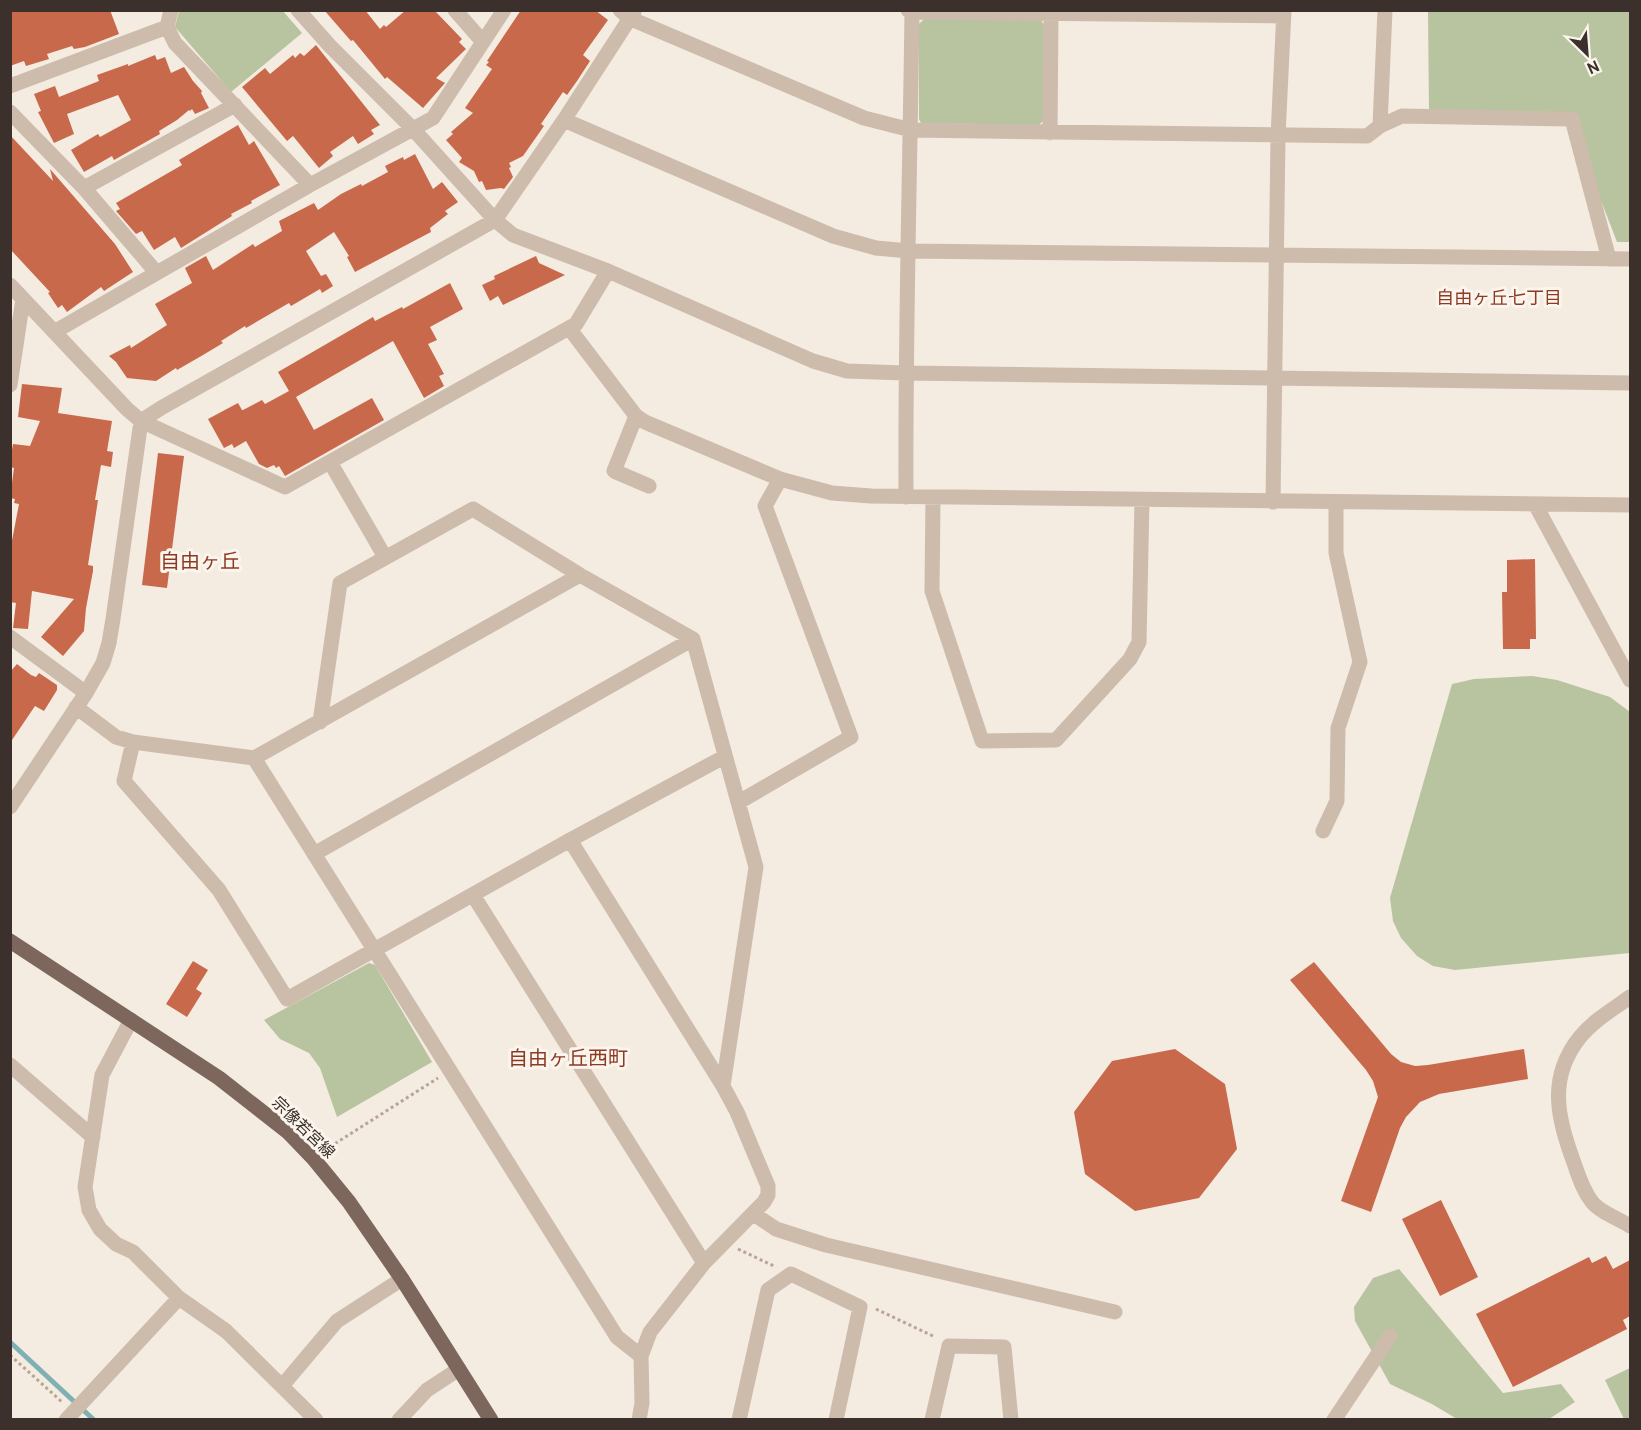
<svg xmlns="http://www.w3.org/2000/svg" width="1641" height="1430" font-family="Overpass,'Noto Sans JP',sans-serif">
<rect width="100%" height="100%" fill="#f4ebe1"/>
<!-- green -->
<path fill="#b8c4a0" d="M282 10 302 33 231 92 175 27 179 11Z
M1428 11H1630V242H1617L1568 115 1429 112Z
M924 19 1041 20 1045 27 1044 120 1039 125 921 123 919 119V24Z
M1532 676 1557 680 1610 697 1630 712V953L1455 970 1433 966 1417 956 1401 938 1393 921 1390 898 1452 684 1474 679Z
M369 963 375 965 432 1062 337 1117 320 1068 309 1053 280 1039 264 1020Z
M1399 1269 1503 1393 1561 1384 1575 1402 1549 1419H1457L1432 1404 1390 1384 1355 1321 1354 1307 1373 1278Z
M1630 1368V1419H1624L1605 1380Z"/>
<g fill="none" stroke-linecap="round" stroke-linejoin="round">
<!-- stream -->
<path stroke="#7fb0b2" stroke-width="5" d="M10 1342 94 1420"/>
</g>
<!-- building -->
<path fill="#c8694b" d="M10 10H110L119 34 85 47 74 49 72 46 47 54 49 59 26 66 24 61 10 66Z
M324 10H365L380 29 384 25 386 27 406 10H434L462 39 459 42 466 49 436 78 445 83 423 108 387 77 385 79 353 40 351 41Z
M521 10H595L608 20 583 55 590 61 577 81 567 95 563 92 541 124 544 126 523 156 509 163 511 167 509 168 513 177 504 189 501 188 486 190 482 181 479 182 474 171 459 162 462 158 446 140 453 134 451 132 473 113 465 108 492 69 486 65 489 62 487 61Z
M316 45 380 125 371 130 374 134 358 144 353 136 330 152 333 156 319 168 293 136 287 141 242 87 265 68 270 74 293 55 295 58 300 53 304 56Z
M155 55 157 60 165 57 171 73 184 67 193 81 202 91 201 93 209 108 195 114 192 109 190 111 189 110 177 120 159 131 160 134 114 160 112 156 84 172 71 150 98 134 100 137 131 120 118 95 67 114 74 134 54 143 38 112 41 111 34 94 55 86 59 97 99 81 97 75 128 64V66Z
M238 125 249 145 254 141 280 185 251 201 252 203 231 214 232 216 181 248 175 237 154 250 142 231 136 234 116 211 120 209 116 203 182 165 179 160Z
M10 135 53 181 50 169 115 244 133 272 104 291 101 287 67 312 62 305 58 308 48 293 50 292 10 249Z
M415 154 433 189 442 182 458 202 445 211 448 214 430 228 431 232 355 272 347 257 349 256 334 232 306 251 321 276 326 274 333 286 322 293 320 289 291 306 289 303 246 328 245 326 221 341 223 343 203 355 177 370 176 368 156 381 127 378 116 362 109 356 130 345 131 348 167 325 155 304 192 283 185 268 206 256 213 270 253 244 255 247 282 231 279 221 314 203 318 210 341 194 361 184 362 186 388 172 385 166 403 157 404 160Z
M536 256 539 263 565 275 503 305 498 296 490 301 482 285 495 279 494 276Z
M450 283 463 309 430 327 437 340 428 344 444 374 439 376 444 386 424 398 393 341 296 397 314 430 372 398 384 420 285 476 279 466 276 468 274 465 267 468 259 464 246 441 234 448 232 444 224 448 208 419 238 403 242 410H243L262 400 265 404 289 391 278 372 373 317 375 321 402 307 403 309Z
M22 384 62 388 58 413 112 421 107 451 113 452 111 467 101 465 95 500H98L88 565 93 566V571L86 608 84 631 63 656 41 637 74 599 32 591 28 629 13 628 16 603 10 602V551L19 504 14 503 15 499 10 498 14 468 10 467V461L13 444 30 446 40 421 18 417Z
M158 453 184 456 167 588 142 585Z
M1535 559 1536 639H1530V649H1503L1502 592H1507V560Z
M17 664 31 675 36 677 39 673 57 685V690L44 711 35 706 10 743V672Z
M193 961 208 970 196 989 202 993 187 1017 166 1004Z
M1314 962 1391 1054 1401 1062 1415 1066 1428 1065 1524 1049 1528 1079 1439 1094 1420 1102 1406 1117 1400 1128 1371 1212 1341 1201 1378 1097 1373 1081 1366 1070 1290 980Z
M1175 1049 1225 1084 1237 1149 1199 1198 1135 1211 1085 1174 1074 1112 1112 1061Z
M1441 1200 1478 1277 1440 1296 1402 1219Z
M1606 1256 1613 1269 1630 1260V1316L1623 1320 1627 1329 1513 1387 1476 1314 1589 1257 1592 1263Z"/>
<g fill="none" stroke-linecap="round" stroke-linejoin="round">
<!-- path -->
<path stroke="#b9a596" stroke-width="3" stroke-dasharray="3 3" stroke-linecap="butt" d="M325 1150 438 1078
M738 1249 776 1267
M876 1309 935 1337
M10 1355 62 1402"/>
<!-- minor -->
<path stroke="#cdbbac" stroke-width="15" d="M171 10 167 27 175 43 310 185
M298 10 330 46 413 129 495 220 513 235 608 271 813 361 847 371 905 373 1630 383
M455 10 483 42
M620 10 629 18 864 118 911 130 1367 136 1380 126 1402 116 1572 119 1609 259
M908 10 912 12 1284 16
M10 86 167 27
M10 112 84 188 156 272
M564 120 833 236 876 248 909 251 1630 259
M1380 126 1385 10
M1050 133 1051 13
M84 188 235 105
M10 285 127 409 141 421 285 487 576 324 608 271
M569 328 636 416 645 422 780 479 832 493 871 496 1630 505
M54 332 310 185 433 118 504 10
M10 385 23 299
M636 416 614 471 649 486
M330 462 385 557
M906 497C905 335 910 174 912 12
M933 497 932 591 982 741 1056 740 1130 659 1139 642 1142 500
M1273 502 1278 136 1284 10
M1535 504 1630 680
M10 637 86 693
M76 707 116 737 133 742 254 758 580 575
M320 722 340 583 473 509 580 575 693 639 756 867 723 1086
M133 742 124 781 219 890 287 999 570 840 724 757
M254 758 617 1337 641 1356
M739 802 851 737 765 506 780 479
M10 807 86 693 103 663 109 643 113 619 141 421 161 408 495 220 564 120 634 12
M1323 831 1337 801 1338 728 1360 662 1336 553V502
M570 840 723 1086 737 1112 768 1186V1195L764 1202 704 1263 650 1332 641 1356 642 1403 639 1420
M314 854 693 639
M473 895 704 1263
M1630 997C1613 1009 1593 1021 1580 1037 1548 1077 1557 1117 1573 1160 1578 1174 1582 1189 1592 1202 1600 1212 1619 1219 1630 1226
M131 1020 102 1075 85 1187 89 1210 100 1229 116 1244 133 1252 179 1298 226 1331 316 1420
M10 1065 93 1137
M754 1214 776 1229 826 1245 1115 1312
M282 1386 337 1321 402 1279
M66 1420 179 1298
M399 1420 427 1390 459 1369
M739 1420 768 1290 791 1274 860 1307 836 1420
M932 1420 949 1346 1004 1347 1011 1420
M1334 1420 1390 1336"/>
<!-- major -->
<path stroke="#7d675c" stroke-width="15" d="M10 941 219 1078 288 1132 313 1158 349 1202 402 1279 491 1420"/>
</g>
<g text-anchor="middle" stroke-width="6" stroke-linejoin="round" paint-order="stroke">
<!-- street labels -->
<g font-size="16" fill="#3b302b" stroke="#fbf5ee">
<text transform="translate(304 1127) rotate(44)" y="6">宗像若宮線</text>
</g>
<!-- neighbourhood labels -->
<g font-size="18" fill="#8c3b22" stroke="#fbf5ee">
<text x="1499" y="304">自由ヶ丘七丁目</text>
</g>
<!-- quarter labels -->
<g font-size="20" fill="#8c3b22" stroke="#fbf5ee">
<text x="200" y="568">自由ヶ丘</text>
<text x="568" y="1065">自由ヶ丘西町</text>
</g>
</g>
<!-- border -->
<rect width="1641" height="1430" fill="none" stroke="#3b302b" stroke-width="24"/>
<!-- north arrow -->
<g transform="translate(1587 54) rotate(155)" stroke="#fbf5ee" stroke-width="4.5" paint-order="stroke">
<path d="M0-4.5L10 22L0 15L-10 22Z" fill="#3b302b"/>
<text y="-9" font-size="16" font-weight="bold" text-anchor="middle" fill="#3b302b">N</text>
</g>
</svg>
